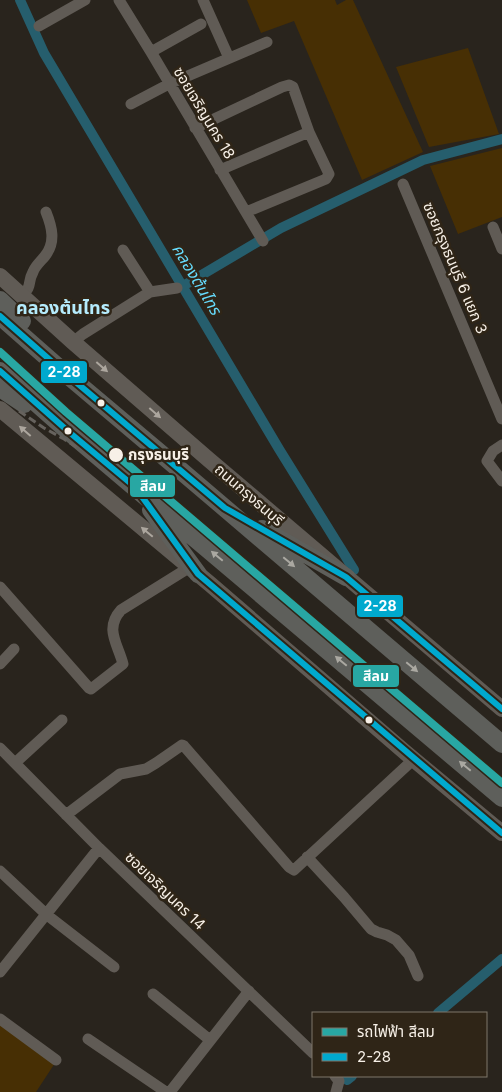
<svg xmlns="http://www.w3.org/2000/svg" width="502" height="1092" font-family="Inter,'Noto Sans Thai',sans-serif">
<rect width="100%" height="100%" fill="#29241d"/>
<!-- green -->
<path fill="#472f04" d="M247 0H335L337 5 346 0H353L423 152 362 180 294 21 261 33Z
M468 48 499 134 429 147 396 67Z
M502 148V217L458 234 430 166Z
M0 1023 55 1063 36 1092H0Z"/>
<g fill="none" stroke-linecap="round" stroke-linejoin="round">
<!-- canal -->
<path stroke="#265e6d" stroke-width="10" d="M20 0 44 53 279 449 354 570
M183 286 281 228 423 160 502 139
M438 1013 502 959
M347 1080 352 1076"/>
<!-- minor -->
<path stroke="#605b55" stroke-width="11" d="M119 0 151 52 263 241
M203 0 229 58
M39 26 85 0
M151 52 201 24
M131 104 169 84 267 42
M195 128 282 87 289 85 293 87 309 132 329 174 326 179 246 212
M220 170 309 132
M403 184 502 419
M493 227 502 249
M123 250 150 292
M22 296C33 285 27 283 33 272 35 266 41 261 45 256 56 242 52 227 46 212
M73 342 83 334 150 292 177 288
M502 445 493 451 487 461 502 481
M0 587 89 688 91 689 123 664C118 644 104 629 121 610L190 567
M0 664 14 649
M0 748 99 848 313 1053
M15 763 62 720
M66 815 120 774 146 769 156 763 182 745 184 746 289 867 294 870 414 759
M307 857 344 897 371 929 377 932 387 935 396 940 409 955 418 976
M0 871 47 915 114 967
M0 972 99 848
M153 994 210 1040
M0 1019 56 1060
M88 1039 166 1092
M335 1076 339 1081 336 1092
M170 1092 249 991"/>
<!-- secondary -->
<path stroke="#605b55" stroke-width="16" d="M0 276 73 342 208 459 502 709
M0 409 210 584 406 753 502 833"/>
<!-- primary -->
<path stroke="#5e5f5b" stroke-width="18" d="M0 300 22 321
M0 316 58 367 179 469 502 744
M0 371 69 432 502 798
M0 388 24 404
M151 510 198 574
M262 529 346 577"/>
<!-- rail -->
<path stroke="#66625d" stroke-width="3" stroke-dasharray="8 4" stroke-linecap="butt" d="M19 411 44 428 64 439 79 449"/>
<!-- bus-1 casing -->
<g stroke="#2f2517" stroke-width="10">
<path id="bus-1" d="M0 316 58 367 225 508 346 577 502 709
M0 371 69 432 135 487 198 574 502 833"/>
</g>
<!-- bus-1 -->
<use href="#bus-1" stroke="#00a9ce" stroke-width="6"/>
<!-- metro-1 casing -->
<g stroke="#2f2517" stroke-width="11">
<path id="metro-1" d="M0 352 66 412 502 783"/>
</g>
<!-- metro-1 -->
<use href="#metro-1" stroke="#28a7a3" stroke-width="8"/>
</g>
<!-- one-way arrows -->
<defs><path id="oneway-solid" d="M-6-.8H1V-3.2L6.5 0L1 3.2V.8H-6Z" transform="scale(1.25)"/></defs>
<g fill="#aca69e">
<use href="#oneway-solid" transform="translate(102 367) rotate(41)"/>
<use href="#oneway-solid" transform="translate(155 413) rotate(41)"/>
<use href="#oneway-solid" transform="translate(25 431) rotate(-139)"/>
<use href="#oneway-solid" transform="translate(147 532) rotate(-140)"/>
</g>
<g fill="#aaa8a1">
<use href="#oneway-solid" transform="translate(217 556) rotate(-140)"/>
<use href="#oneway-solid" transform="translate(289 562) rotate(40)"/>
<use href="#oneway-solid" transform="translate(341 661) rotate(-140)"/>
<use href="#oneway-solid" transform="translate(412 667) rotate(40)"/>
<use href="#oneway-solid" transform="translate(465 766) rotate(-140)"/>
</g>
<!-- markers -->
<g fill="#f7f0e7" stroke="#2f2517" stroke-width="2">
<circle cx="101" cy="403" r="4.5"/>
<circle cx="68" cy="431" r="4.5"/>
<circle cx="116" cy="455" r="8"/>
<circle cx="369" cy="720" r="4.5"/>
</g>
<g text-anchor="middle" stroke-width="5" stroke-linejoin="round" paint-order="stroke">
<!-- street labels -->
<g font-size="15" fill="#f7f0e7" stroke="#2f2517">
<text transform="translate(204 113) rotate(59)" y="5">ซอยเจริญนคร 18</text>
<text transform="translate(455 268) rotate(67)" y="5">ซอยกรุงธนบุรี 6 แยก 3</text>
<text transform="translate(249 495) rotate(41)" y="5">ถนนกรุงธนบุรี</text>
<text transform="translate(165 891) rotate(44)" y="5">ซอยเจริญนคร 14</text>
</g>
<!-- stop labels -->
<g font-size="15" font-weight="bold" fill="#f7f0e7" stroke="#2f2517" text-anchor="start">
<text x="128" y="460">กรุงธนบุรี</text>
</g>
<!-- water labels -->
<g font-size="16" font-style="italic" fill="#66dcfe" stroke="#2f2517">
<text transform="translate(197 279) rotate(59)" y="6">คลองต้นไทร</text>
</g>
<!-- quarter labels -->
<g font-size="18" font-weight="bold" fill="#b5ecfd" stroke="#2f2517">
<text x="63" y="314">คลองต้นไทร</text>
</g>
</g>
<g stroke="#2f2517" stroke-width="2">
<rect x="40" y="360" width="48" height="24" rx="5" fill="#00a9ce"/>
<rect x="129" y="474" width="47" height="24" rx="5" fill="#28a7a3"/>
<rect x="356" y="594" width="48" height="24" rx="5" fill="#00a9ce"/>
<rect x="352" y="664" width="48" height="24" rx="5" fill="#28a7a3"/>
</g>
<g font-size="14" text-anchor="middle" font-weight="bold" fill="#fff">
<text x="64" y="377">2-28</text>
<text x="153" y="491">สีลม</text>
<text x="380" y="611">2-28</text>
<text x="376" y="681">สีลม</text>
</g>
<!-- legend -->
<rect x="312" y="1012" width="175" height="65" fill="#2f2517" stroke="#7f766a"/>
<rect x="322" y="1028" width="25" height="8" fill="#28a7a3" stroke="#7f766a"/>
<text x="357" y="1037" font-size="15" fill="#f7f0e7">รถไฟฟ้า สีลม</text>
<rect x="322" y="1053" width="25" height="8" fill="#00a9ce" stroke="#7f766a"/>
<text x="357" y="1062" font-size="15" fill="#f7f0e7">2-28</text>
</svg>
